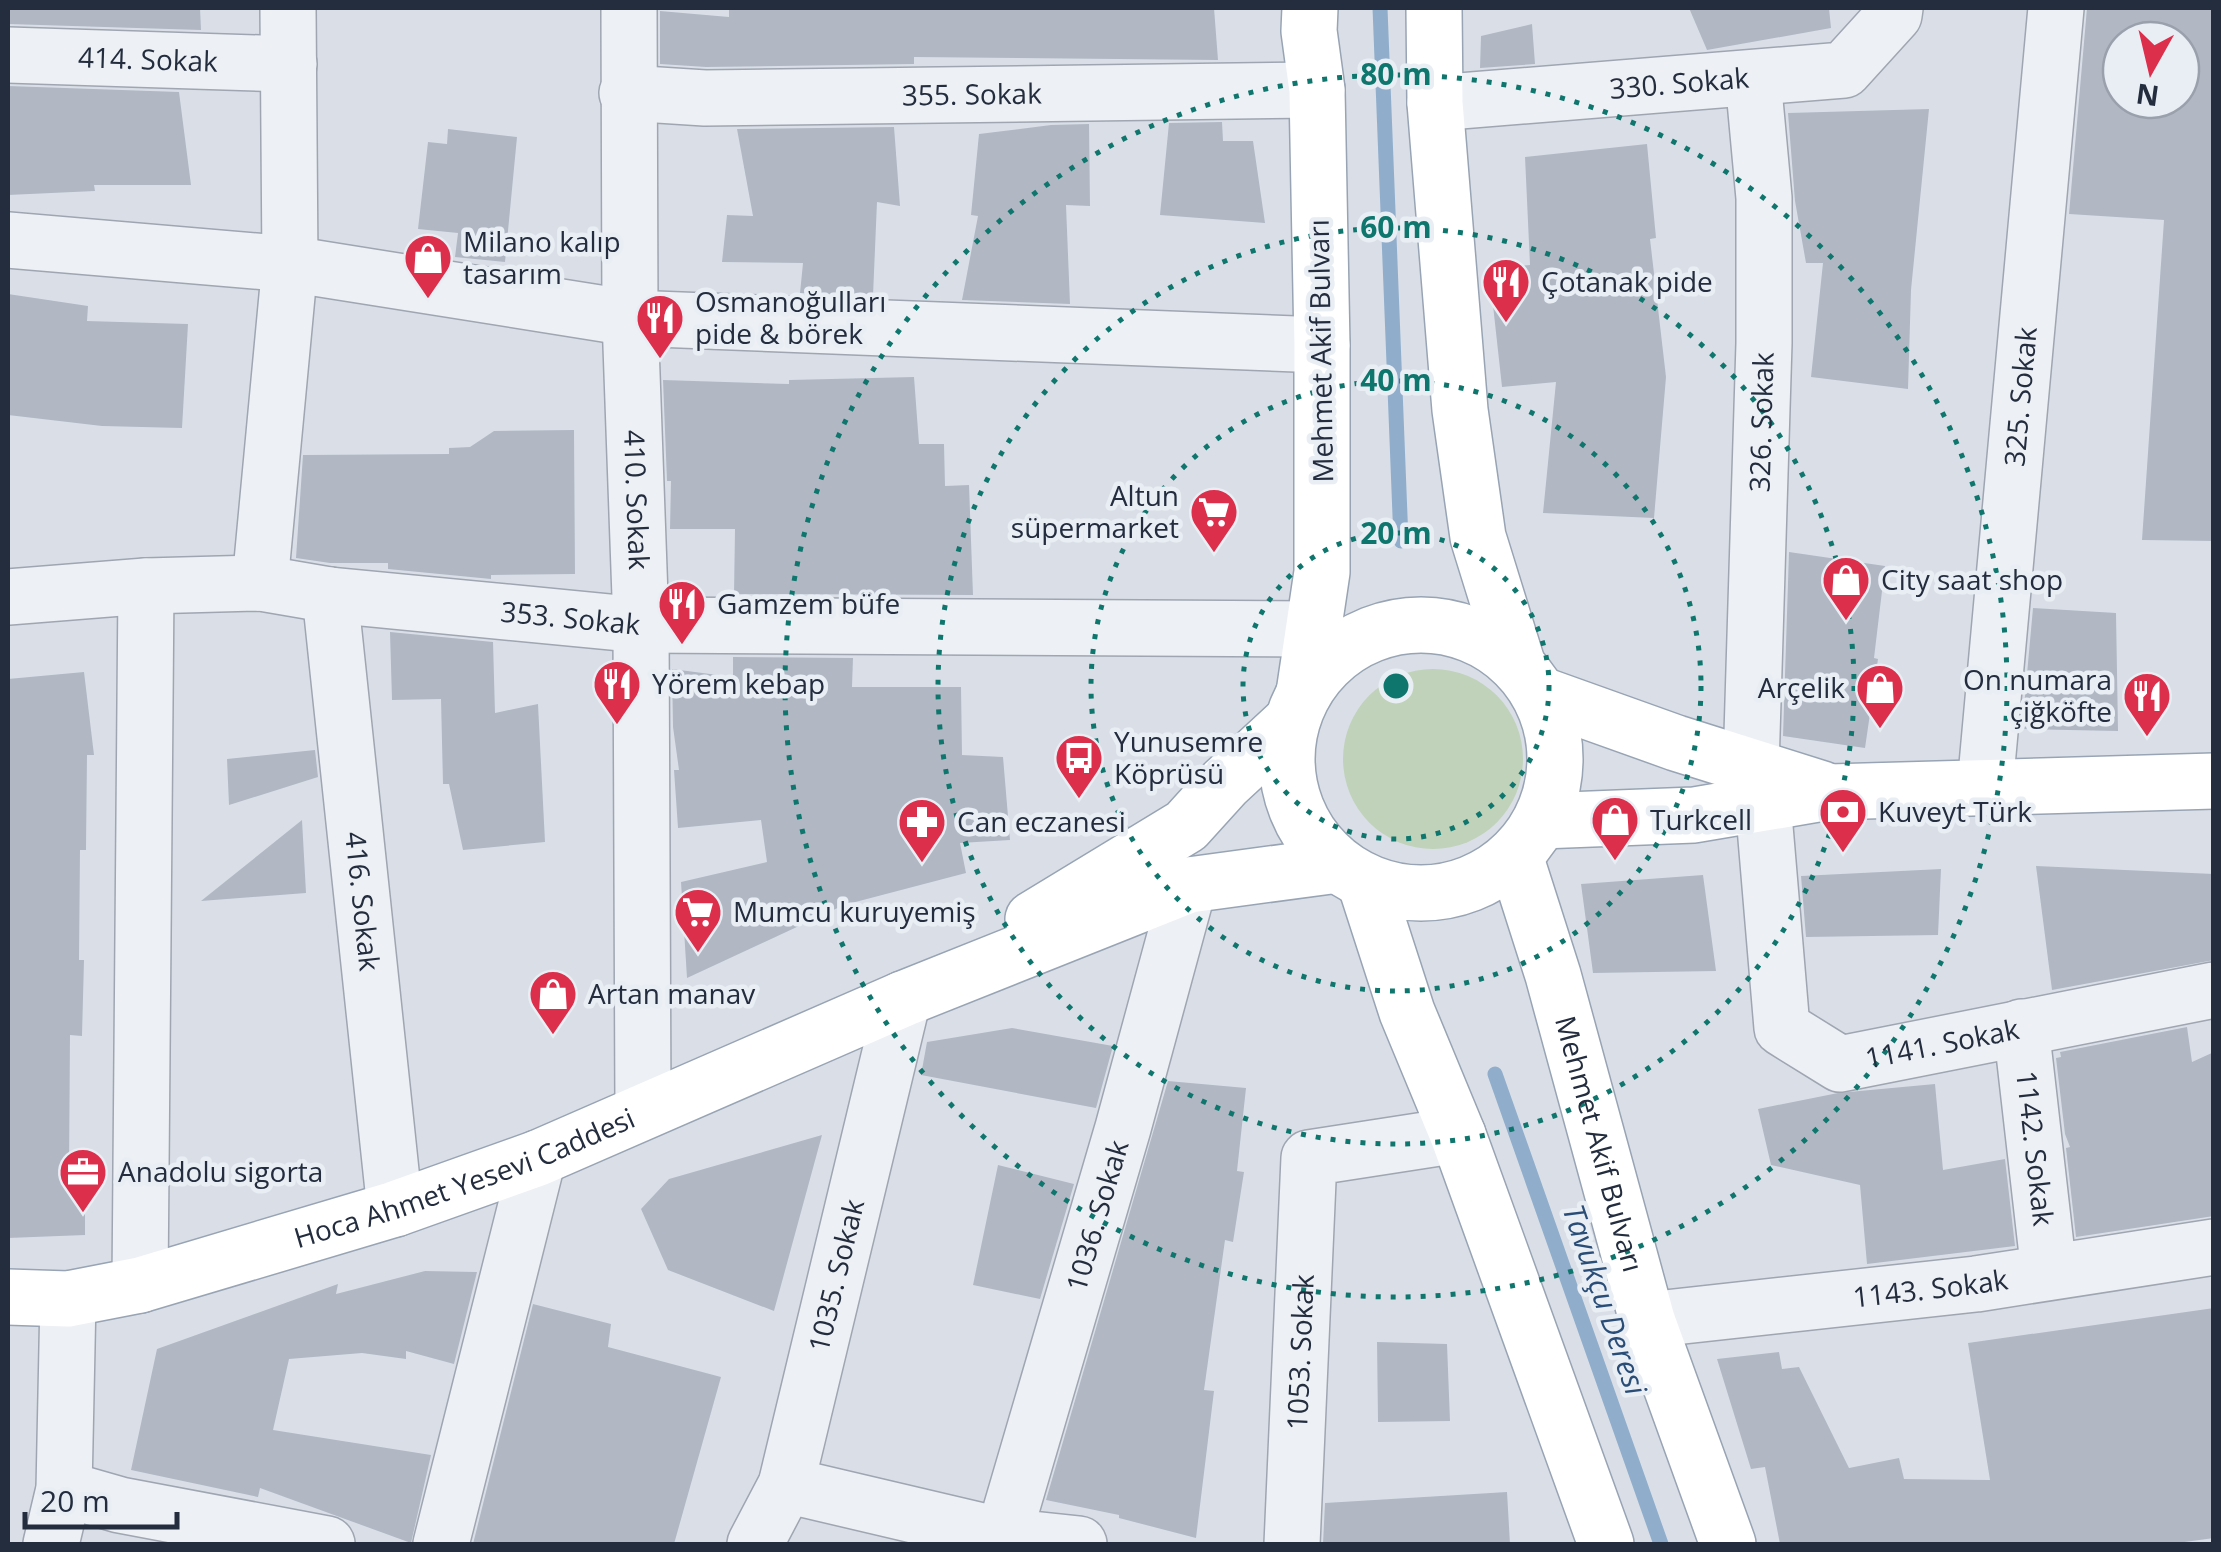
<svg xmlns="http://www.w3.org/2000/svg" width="2221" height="1552" font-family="'Open Sans',sans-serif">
<rect width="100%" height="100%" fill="#dadfe7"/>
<!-- green -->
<path fill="#c0d2ba" d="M1343 759a90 90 0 1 1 180 0a90 90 0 1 1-180 0Z"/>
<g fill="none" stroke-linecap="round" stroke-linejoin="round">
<!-- stream -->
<path stroke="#90aecc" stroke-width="15" d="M1380 8 1401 541
M1495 1074 1661 1544"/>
</g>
<!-- building -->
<path fill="#b1b8c4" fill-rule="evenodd" d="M8 8H200L201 30 8 24Z
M729 8H1214L1218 60 914 57V64L706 67 660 64V11L729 17Z
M1689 8H1829L1831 28 1707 50Z
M2087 8H2214V541L2142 540 2164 220 2069 214ZM2121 40H2181V100H2121Z
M1532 24 1535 64 1480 68 1481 36Z
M8 86 179 92 191 185H94L95 191 8 195Z
M1929 109 1911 290 1908 389 1811 377 1823 263H1806L1795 201 1788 113Z
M1222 122 1223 141H1253L1265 223 1160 215 1169 123Z
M1089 124 1090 206 1066 205 1070 304 962 300 978 216 971 215 979 134 1051 125Z
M894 127 900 206 877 202 873 296 800 293 803 263 722 262 727 215 753 216 737 129Z
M448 129 517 137 505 262 455 257 458 233 418 229 428 142 447 144Z
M1647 144 1656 238 1650 239 1666 377 1654 518 1543 513 1556 382 1502 387 1489 269 1530 265 1525 157Z
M8 294 88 306 87 321 188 324 182 428 102 426 8 415Z
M914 377 919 444H944L945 486 969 485 973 595 734 594 735 529H670L671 481H667L663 380 789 384V380Z
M574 430 575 574 491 575V579L388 569V563H330L296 558 303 455 449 454V448L470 447 494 431Z
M1789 552 1885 566 1874 658 1878 659 1865 748 1783 736Z
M2033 608 2116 613 2118 731 2022 729Z
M390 632 493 642 495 713 538 704 545 842 463 850 449 784H443L441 699 392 700Z
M733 657 853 658 852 687H961L962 755 1003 757 1010 840 960 843 966 873 844 905 687 978 681 882 767 862 761 820 678 828 674 770H679L673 727 672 669 733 677Z
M84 672 94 755H87L86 850H80L79 960H84L82 1036 70 1035 69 1170 85 1174V1235L8 1238V679Z
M315 750 318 777 229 805 227 759Z
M302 820 306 893 201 901Z
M2036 866 2214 874V960L2052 990Z
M1941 869 1938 935 1806 937 1801 876Z
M1703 875 1716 971 1593 973 1581 884Z
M2187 1027 2192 1062 2214 1052V1216L2076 1237 2066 1148 2070 1147 2065 1134 2056 1058 2061 1057 2060 1052Z
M1012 1028 1113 1046 1096 1108 921 1075 927 1042Z
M1168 1081 1246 1088 1237 1171 1244 1172 1233 1242 1225 1240 1204 1390 1214 1391 1196 1538 1119 1518V1515L1046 1500Z
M1935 1084 1943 1170 2005 1159 2015 1246 1867 1264 1860 1185 1771 1165 1758 1109 1838 1093Z
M822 1135 774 1311 668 1270 641 1209 669 1179Z
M998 1165 1074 1184 1040 1299 973 1285Z
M425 1271 477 1272 454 1364 406 1351V1359L362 1353 289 1359 273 1430 431 1455 411 1543 260 1488 258 1497 131 1470 157 1349 338 1284 336 1294Z
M533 1304 611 1324 608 1347 721 1377 674 1544H473Z
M2214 1308V1538L2170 1544H1780L1765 1467 1751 1469 1717 1359 1779 1352 1782 1369 1799 1367 1849 1468 1899 1458 1904 1479 1990 1480 1968 1343Z
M1377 1342 1447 1344 1450 1421 1378 1422Z
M1507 1492 1510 1544H1323L1325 1503Z"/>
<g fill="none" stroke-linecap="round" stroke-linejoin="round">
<!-- minor casing -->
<g stroke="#9fa6b1" stroke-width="58">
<g id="minor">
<path id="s1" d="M629 8 630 318 641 625 643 1111"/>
<path id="s2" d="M8 55 289 64"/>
<path id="s3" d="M627 93 705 98 1317 90"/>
<path id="s4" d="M1435 103 1844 70 1894 15 1895 8"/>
<path d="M8 240 290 264 630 318 1322 345"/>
<path d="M260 583 290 264 288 8"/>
<path id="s5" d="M330 595 395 1209"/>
<path id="s6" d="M8 597 146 586 260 583 330 595 641 625 1316 629"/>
<path id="s7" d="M1751 767 1764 343V198L1753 79"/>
<path id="s8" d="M1985 787 2056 8"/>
<path id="s9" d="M1763 803 1782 1028 1840 1064 2214 990"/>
<path id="s10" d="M2021 1027 2049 1272"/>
<path d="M140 1285 146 586"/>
<path id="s11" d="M1647 1320 1976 1284 2214 1247"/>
<path d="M786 1485 1003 1536 1079 1544"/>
<path d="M64 1489 120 1505 327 1544"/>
<path d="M51 1544 64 1489 68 1299"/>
<path d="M441 1544 538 1158"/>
<path id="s12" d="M755 1544 786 1485 903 999"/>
<path id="s13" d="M1001 1544 1123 1128 1189 885"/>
<path id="s14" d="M1292 1544 1309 1158 1458 1135"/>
</g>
</g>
<!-- major casing -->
<g stroke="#98a4b4" stroke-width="58">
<g id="major">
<path d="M1434 8 1435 103 1460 410 1478 537 1518 666"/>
<circle cx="1421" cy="759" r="134"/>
<path d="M1304 693 1322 572V345L1317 90 1309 31 1310 8"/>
<path d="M1539 694 1676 743 1822 789"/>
<path d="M1541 821 1694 815 1830 792 2214 781"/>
<path id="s15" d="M1515 856 1553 975 1647 1320 1728 1544"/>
<path d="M1365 882 1407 1012 1458 1135 1606 1544"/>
<path d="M1033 919 1186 826 1225 783 1292 721"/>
<path id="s16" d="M8 1297 68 1299 140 1285 395 1209 538 1158 903 999 1189 885 1338 865"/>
</g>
</g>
<!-- minor -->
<use href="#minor" stroke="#edf0f5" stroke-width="55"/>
<!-- major -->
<use href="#major" stroke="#fff" stroke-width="55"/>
</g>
<!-- distance rings -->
<g fill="none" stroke="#0f766e" stroke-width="5" stroke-dasharray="5 10">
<circle cx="1396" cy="686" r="153"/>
<circle cx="1396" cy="686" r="305"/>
<circle cx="1396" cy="686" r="458"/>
<circle cx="1396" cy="686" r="611"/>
</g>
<!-- icons -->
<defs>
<g id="shop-pin" transform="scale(2.5)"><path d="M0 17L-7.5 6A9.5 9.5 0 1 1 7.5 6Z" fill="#dc2f4c" stroke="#e9eef5"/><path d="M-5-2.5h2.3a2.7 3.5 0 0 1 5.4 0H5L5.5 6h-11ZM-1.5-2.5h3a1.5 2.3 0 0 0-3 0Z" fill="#fff"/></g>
<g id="restaurant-pin" transform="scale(2.5)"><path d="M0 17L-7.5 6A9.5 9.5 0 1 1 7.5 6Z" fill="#dc2f4c" stroke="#e9eef5"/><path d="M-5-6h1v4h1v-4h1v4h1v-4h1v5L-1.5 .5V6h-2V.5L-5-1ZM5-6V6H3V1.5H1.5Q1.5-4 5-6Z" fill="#fff"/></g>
<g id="supermarket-pin" transform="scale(2.5)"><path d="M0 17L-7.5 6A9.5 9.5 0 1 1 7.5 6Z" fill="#dc2f4c" stroke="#e9eef5"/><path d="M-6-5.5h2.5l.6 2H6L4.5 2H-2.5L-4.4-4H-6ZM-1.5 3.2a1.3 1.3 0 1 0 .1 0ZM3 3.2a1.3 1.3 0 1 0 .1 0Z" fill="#fff"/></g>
<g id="bus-pin" transform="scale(2.5)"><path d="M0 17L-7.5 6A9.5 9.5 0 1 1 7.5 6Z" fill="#dc2f4c" stroke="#e9eef5"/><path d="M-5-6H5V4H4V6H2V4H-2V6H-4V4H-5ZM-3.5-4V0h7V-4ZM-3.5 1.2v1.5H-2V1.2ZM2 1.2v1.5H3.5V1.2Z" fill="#fff"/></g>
<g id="bank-pin" transform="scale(2.5)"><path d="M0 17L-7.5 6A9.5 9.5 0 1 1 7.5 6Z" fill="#dc2f4c" stroke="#e9eef5"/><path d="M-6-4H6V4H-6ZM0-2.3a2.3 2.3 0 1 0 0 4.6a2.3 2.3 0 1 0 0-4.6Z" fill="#fff"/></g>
<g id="pharmacy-pin" transform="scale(2.5)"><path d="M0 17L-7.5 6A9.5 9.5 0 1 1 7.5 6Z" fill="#dc2f4c" stroke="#e9eef5"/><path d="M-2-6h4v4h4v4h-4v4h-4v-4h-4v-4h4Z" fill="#fff"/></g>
<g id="office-pin" transform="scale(2.5)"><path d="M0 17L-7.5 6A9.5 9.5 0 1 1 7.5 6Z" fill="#dc2f4c" stroke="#e9eef5"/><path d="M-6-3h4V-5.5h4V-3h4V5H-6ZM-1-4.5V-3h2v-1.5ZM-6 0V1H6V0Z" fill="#fff"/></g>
</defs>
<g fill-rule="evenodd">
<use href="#shop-pin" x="428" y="258"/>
<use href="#restaurant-pin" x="1506" y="282"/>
<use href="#restaurant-pin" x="660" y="318"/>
<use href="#supermarket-pin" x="1214" y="512"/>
<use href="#shop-pin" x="1846" y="580"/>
<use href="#restaurant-pin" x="682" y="604"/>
<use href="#restaurant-pin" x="617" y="684"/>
<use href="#shop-pin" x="1880" y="688"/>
<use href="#restaurant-pin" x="2147" y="696"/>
<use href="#bus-pin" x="1079" y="758"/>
<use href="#bank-pin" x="1843" y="812"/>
<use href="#shop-pin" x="1615" y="820"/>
<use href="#pharmacy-pin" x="922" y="822"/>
<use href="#supermarket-pin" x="698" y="912"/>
<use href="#shop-pin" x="553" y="994"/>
<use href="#office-pin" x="83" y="1172"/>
</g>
<g text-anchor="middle" stroke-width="9" stroke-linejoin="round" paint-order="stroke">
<!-- street labels -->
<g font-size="28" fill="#232d3e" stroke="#e9eef5">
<text dy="10" stroke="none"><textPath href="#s2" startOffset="140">414. Sokak</textPath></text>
<text dy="10" stroke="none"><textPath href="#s4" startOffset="245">330. Sokak</textPath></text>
<text dy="10" stroke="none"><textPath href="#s3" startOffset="345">355. Sokak</textPath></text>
<text transform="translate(1321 351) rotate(-91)" y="10">Mehmet Akif Bulvarı</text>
<text dy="10" stroke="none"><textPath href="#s8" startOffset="392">325. Sokak</textPath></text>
<text dy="10" stroke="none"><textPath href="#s7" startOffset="345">326. Sokak</textPath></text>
<text dy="10" stroke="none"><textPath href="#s1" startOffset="492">410. Sokak</textPath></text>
<text dy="10" stroke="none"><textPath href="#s6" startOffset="565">353. Sokak</textPath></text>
<text dy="10" stroke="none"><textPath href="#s5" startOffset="308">416. Sokak</textPath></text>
<text dy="10" stroke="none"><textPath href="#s9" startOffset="398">1141. Sokak</textPath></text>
<text dy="10" stroke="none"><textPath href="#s15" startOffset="300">Mehmet Akif Bulvarı</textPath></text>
<text dy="10" stroke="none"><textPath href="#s10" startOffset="122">1142. Sokak</textPath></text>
<text dy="10" stroke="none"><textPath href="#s16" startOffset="475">Hoca Ahmet Yesevi Caddesi</textPath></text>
<text dy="10" stroke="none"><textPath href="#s13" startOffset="342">1036. Sokak</textPath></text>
<text dy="10" stroke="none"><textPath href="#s12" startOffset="282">1035. Sokak</textPath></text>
<text dy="10" stroke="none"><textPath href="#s11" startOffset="285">1143. Sokak</textPath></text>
<text dy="10" stroke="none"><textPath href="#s14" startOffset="192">1053. Sokak</textPath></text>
</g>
<!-- poi labels -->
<g font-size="28" fill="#232d3e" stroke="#e9eef5" text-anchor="start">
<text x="463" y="252">Milano kalıp<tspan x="463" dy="32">tasarım</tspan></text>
<text x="1541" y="292">Çotanak pide</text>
<text x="695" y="312">Osmanoğulları<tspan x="695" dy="32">pide &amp; börek</tspan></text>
<text x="1179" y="506" text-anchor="end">Altun<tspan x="1179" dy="32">süpermarket</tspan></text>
<text x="1881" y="590">City saat shop</text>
<text x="717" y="614">Gamzem büfe</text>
<text x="2112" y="690" text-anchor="end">On numara<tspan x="2112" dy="32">çiğköfte</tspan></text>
<text x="652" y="694">Yörem kebap</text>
<text x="1845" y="698" text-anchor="end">Arçelik</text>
<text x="1114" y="752">Yunusemre<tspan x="1114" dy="32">Köprüsü</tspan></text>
<text x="1878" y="822">Kuveyt Türk</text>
<text x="1650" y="830">Turkcell</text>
<text x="957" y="832">Can eczanesi</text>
<text x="733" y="922">Mumcu kuruyemiş</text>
<text x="588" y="1004">Artan manav</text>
<text x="118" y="1182">Anadolu sigorta</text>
</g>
<!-- water labels -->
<g font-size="30" font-style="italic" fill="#294d76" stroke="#e9eef5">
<text transform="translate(1604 1300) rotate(71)" y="10">Tavukçu Deresi</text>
</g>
</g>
<circle cx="1396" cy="686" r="15" fill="#0f766e" stroke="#e9eef5" stroke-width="5"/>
<g font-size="30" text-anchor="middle" font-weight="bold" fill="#0f766e" stroke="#e9eef5" stroke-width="9" stroke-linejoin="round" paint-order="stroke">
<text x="1396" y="85">80 m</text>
<text x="1396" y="238">60 m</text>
<text x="1396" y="391">40 m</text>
<text x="1396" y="544">20 m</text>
</g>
<!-- border -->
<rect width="2221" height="1552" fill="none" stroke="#232d3e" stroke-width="20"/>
<!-- north arrow -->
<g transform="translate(2151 70) rotate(188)"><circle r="48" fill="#e9eef5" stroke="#9aa1ac" stroke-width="2.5"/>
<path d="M0-8L18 38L0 25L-18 38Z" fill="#dc2f4c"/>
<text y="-15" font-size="28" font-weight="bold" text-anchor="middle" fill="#232d3e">N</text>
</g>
<!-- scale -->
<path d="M25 1512v15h152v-15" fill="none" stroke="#232d3e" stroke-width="5"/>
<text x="40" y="1512" font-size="30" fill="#232d3e" stroke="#e9eef5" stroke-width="8" paint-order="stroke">20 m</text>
</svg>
